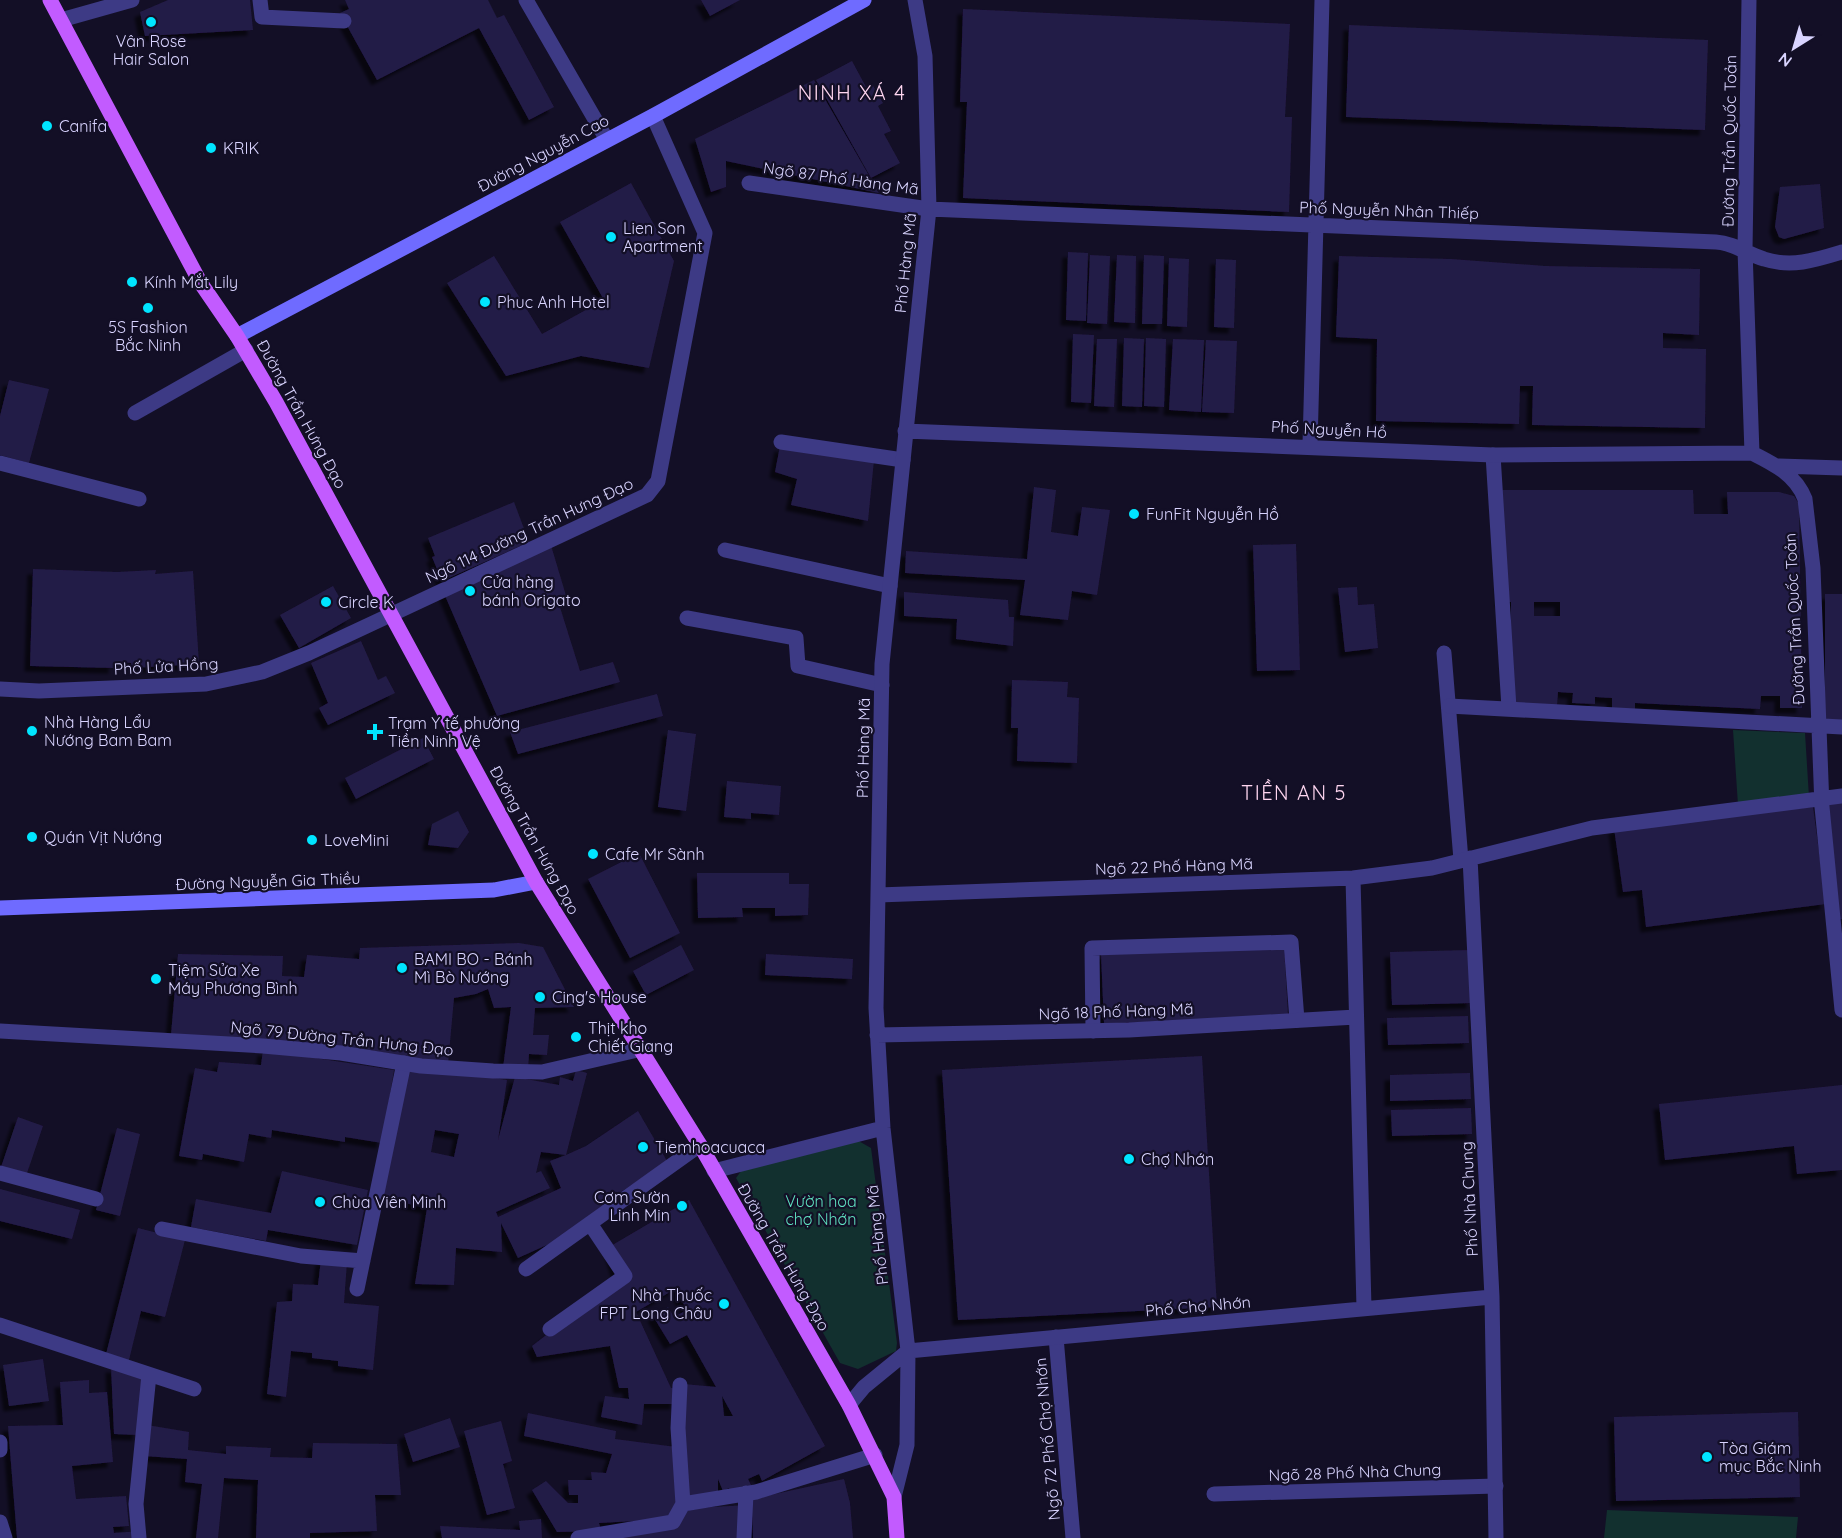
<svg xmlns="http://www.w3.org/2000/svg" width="1842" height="1538" font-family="Quicksand,sans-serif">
<defs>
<filter id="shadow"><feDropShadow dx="-5.5" dy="5.5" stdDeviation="1.5" flood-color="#0009"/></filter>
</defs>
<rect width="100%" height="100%" fill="#130f26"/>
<!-- green -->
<path fill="#12302f" d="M1733 730 1805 733 1809 797 1738 805Z
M855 1139 871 1148 897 1343 896 1351 858 1369 840 1363 736 1178 744 1167Z
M1607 1510 1798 1517 1796 1538H1604Z"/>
<!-- building -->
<path fill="#241b47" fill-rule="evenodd" filter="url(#shadow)" d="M168 0H250L253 30 145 36 140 12Z
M345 0H488L497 18 504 15 554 107 529 120 479 28 377 80 340 13 349 9Z
M701 0H740L710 16Z
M963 9 1290 24 1285 117H1292L1289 212 963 198 967 102H960Z
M1349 25 1708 40 1705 130 1346 117Z
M852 61 866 87 872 84 883 103 878 106 891 131 884 134 900 163 871 178 816 80Z
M814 80 879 193 726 161V187L711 192 695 139Z
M631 183 674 261 649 368 581 356 506 376 447 283 494 256 542 334 604 300 560 222Z
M1820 184 1824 228 1784 239 1779 237 1775 227 1780 187Z
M1068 252 1088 253 1086 321 1066 320Z
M1090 255 1110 256 1107 324 1087 323Z
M1117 255 1136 256 1135 323 1114 322Z
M1144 255 1164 256 1162 324H1142Z
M1339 256 1451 259 1545 266 1700 269 1699 335 1663 333V348L1706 349 1705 428 1532 425 1533 386H1520L1519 424 1376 421 1377 339 1336 337Z
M1169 258 1189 259 1187 327 1167 326Z
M1216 259 1236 260 1234 328 1214 327Z
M1073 334 1094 335 1091 403 1071 402Z
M1124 338 1144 339 1142 407 1122 406Z
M1146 338 1166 339 1164 407 1144 406Z
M1097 339H1117L1114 407 1094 406Z
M1173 339 1204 340 1201 412 1169 410Z
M1206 340 1237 341 1234 413 1202 412Z
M9 380 49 389 29 463 0 455V416Z
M780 446 874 460 868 521 791 505 797 479 775 472Z
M1034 487 1056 490 1051 532 1078 536 1082 507 1110 510 1097 595 1072 591 1068 620 1020 615 1025 580 905 573 906 551 1027 559Z
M1502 490H1693L1694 514H1728L1727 492H1779L1794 496 1799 504 1802 708H1780V696H1761L1760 709 1635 703V709L1612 708V698L1595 697V704L1572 703 1573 693 1558 692 1557 705H1511V602H1501ZM1534 602H1560V616H1534Z
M514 502 529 542 442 581 432 557 435 556 428 538Z
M550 542 567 599 558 601 580 671 613 662 620 682 497 716 443 591Z
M1296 544 1300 670 1257 671 1253 545Z
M33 569 117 572 156 570 155 574 193 571 199 664 132 668 131 663 114 662V668L30 666Z
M333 586 351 618 299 648 280 615Z
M1357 587 1358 605 1374 604 1378 648 1345 652 1338 588Z
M904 592 1008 600 1009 617H1014L1013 646 956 639 957 619 904 616Z
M1825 594H1842V723H1825Z
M361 641 378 680 386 676 395 693 328 725 319 708 328 703 311 663Z
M1012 680 1068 682 1067 697 1079 698 1077 763 1017 761 1018 728H1011Z
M657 694 663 716 518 754 510 732Z
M668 730 696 734 686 811 658 807Z
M423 738 434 759 356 799 345 778Z
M727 781 781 786 779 815 751 813V819L724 817Z
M1842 803V919H1840L1825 805Z
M1813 807 1826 904 1646 927 1642 890 1623 892 1614 828Z
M458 811 469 832 458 848 428 845 432 824Z
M639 853 680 933 630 958 588 879Z
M697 873H789V884H809L808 915 775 916V908H742L743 917 698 918Z
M519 943 543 947 574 1007 535 1008 533 1035H549L547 1055 529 1054 528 1069 503 1068 511 1007 494 1008 488 989 476 994 454 998 448 1064 352 1047 171 1035 178 954 283 956 282 976 304 977 307 955 359 959 360 948Z
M681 945 694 970 646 995 633 971Z
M1284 946 1288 1015 1104 1024 1101 954Z
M1470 950 1472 1003 1392 1005 1390 952Z
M766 954 853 959 852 979 765 975Z
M1468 1016 1469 1043 1388 1045 1387 1018Z
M263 1050 394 1070 382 1143 345 1137V1142L272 1130 271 1138 249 1134 244 1162 203 1154 202 1160 179 1156 195 1068 217 1072 219 1062 261 1065Z
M1202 1056 1217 1307 958 1320 942 1070Z
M405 1065 507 1080 498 1140 515 1077 559 1085 560 1077 573 1081 576 1070 587 1073 566 1155 541 1152 536 1173 541 1171 550 1188 496 1212 498 1217 561 1188 550 1161 566 1155 586 1146 638 1111 667 1161 609 1200 612 1208 580 1230 518 1258 501 1223 502 1252 456 1248 454 1285 415 1284 427 1208 378 1197ZM435 1130 459 1134 454 1157 431 1152Z
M1470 1073 1471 1099 1390 1101V1075Z
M1842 1085V1170L1797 1174 1794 1146 1665 1160 1659 1104Z
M1471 1108 1472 1134 1392 1136 1391 1110Z
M18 1117 43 1126 26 1176 1 1167Z
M117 1128 140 1134 120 1216 96 1210Z
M282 1171 368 1190 357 1245 268 1230 266 1241 191 1227 196 1199 271 1213Z
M0 1189 80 1210 72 1239 0 1221Z
M689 1200 825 1446 762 1481 759 1474 748 1479 753 1489 733 1498 729 1488 723 1491 718 1479V1505L705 1502 672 1519 599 1523 601 1531 557 1532 532 1490 546 1481 568 1503H578V1495H569L568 1480H592L591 1472 606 1473 612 1454 524 1436 528 1413 616 1431 615 1439 676 1447 684 1384 716 1387 687 1335 670 1344 653 1316 668 1307 674 1317 687 1310 675 1289 636 1312 671 1388H676V1404H644L642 1425 601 1417 605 1396 629 1399 628 1388H619L610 1346 537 1357 532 1346 576 1312 620 1284 609 1247ZM722 1396 733 1416H724Z
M138 1228 185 1240 165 1317 141 1311 128 1364 105 1358Z
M321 1259 347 1262 344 1303 379 1306 373 1370 338 1366V1361L312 1358V1353L291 1351 286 1397 267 1394 277 1302 292 1301 293 1284 318 1285Z
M43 1359 49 1401 9 1406 3 1365Z
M111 1367 143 1369 138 1435 114 1434Z
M89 1380V1393L107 1392 113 1462 72 1466 76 1499 126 1496 129 1526 113 1527 114 1533 141 1531V1538H17L8 1426 63 1425 60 1382Z
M1798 1412 1800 1497 1616 1501 1614 1417Z
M450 1418 460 1447 413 1462 404 1434Z
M501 1421 512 1461 503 1464 515 1508 487 1515 464 1431Z
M147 1425 189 1432 188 1450 226 1454V1446L271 1448 270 1457 312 1458 313 1443 397 1444 401 1495H375L377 1531 310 1533V1538H256L258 1480 224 1478 218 1538H196L202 1484 185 1482 187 1459 144 1456Z
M844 1479 850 1503 853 1538H753L752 1499Z
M748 1505V1538H609L677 1524V1509Z
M541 1519 542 1538H442L440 1526 520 1530 519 1521Z"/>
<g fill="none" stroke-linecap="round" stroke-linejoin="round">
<!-- lane -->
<path stroke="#3d3a85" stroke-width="15" d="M260 0 262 17 344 21
M135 413 246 350
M781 442 903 460
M1493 455 1509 708
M725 550 890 586
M687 618 796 638 798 666 882 685
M1444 653 1461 860
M1093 1031 1092 948 1291 942 1297 1020
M0 1173 96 1199
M162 1229 301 1256 363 1261
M526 1269 700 1145
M357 1289 404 1063
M0 1325 194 1389
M550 1329 625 1276 591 1225
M1056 1337 1073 1538
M680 1385 678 1428 683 1504
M0 1442V1450
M1214 1494 1496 1486
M139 1538 136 1504 149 1375
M578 1538 673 1522 683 1504 756 1492 875 1455
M744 1538 746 1493"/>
<!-- street -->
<path stroke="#3d3a85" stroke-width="15" d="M526 0 607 140
M1749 0 1745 250 1752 453C1774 464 1796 475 1805 499L1813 568 1822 807 1842 1010
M61 20 132 0
M749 183 929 209 1716 242C1734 243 1747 254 1764 259 1791 268 1816 260 1842 252
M905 431 1493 455 1752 453
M1310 445 1322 0
M0 463 139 499
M1779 466 1842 468
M0 689 39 691 206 684 262 672 309 653 647 495 658 481 705 233 653 116
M1449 706 1842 727
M1470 858 1492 1297 1496 1538
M1353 878 1364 1308
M878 895 1353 878 1432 868 1592 828 1842 796
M0 1031 263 1046 341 1053 421 1066 493 1071 542 1072 642 1049
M877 1035 1129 1030 1356 1017
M714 1171 883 1128
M849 1405 864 1387 908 1351 1492 1297
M894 1497 907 1445 908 1351 883 1128 876 1008 882 664 929 209 925 56 915 0
M0 1522 5 1538"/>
<!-- secondary -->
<path stroke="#6f6bff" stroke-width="15" d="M237 336 653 116 864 0
M0 908 494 890 536 882"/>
<!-- primary -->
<path stroke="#c25bff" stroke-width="15" d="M50 0 200 282 237 336 276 402 536 882 700 1145 849 1405 894 1497 897 1538"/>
</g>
<!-- markers -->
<g fill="#00e5ff" stroke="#130f26" stroke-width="2">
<circle cx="151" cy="22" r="6"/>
<circle cx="47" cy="126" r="6"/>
<circle cx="211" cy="148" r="6"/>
<circle cx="611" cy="237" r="6"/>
<circle cx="132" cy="282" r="6"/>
<circle cx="485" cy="302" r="6"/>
<circle cx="148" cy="308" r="6"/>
<circle cx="1134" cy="514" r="6"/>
<circle cx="470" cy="591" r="6"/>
<circle cx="326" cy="602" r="6"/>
<circle cx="32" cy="731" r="6"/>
<path d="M372 723h6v6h6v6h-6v6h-6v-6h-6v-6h6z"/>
<circle cx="32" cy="837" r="6"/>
<circle cx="312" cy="840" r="6"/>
<circle cx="593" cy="854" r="6"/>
<circle cx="402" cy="968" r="6"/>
<circle cx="156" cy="979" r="6"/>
<circle cx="540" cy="997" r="6"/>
<circle cx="576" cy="1037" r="6"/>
<circle cx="643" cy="1147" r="6"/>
<circle cx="1129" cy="1159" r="6"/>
<circle cx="320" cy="1202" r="6"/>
<circle cx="682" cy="1206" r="6"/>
<circle cx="724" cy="1304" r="6"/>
<circle cx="1707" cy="1457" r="6"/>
</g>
<g text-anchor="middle" stroke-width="4.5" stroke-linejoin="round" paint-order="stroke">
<!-- poi labels -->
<g font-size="16" fill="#d9d4ff" stroke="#130f26" text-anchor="start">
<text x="151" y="47" text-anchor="middle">Vân Rose<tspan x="151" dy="18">Hair Salon</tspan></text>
<text x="59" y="132">Canifa</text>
<text x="223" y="154">KRIK</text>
<text x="623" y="234">Lien Son<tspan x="623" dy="18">Apartment</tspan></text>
<text x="144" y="288">Kính Mắt Lily</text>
<text x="497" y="308">Phuc Anh Hotel</text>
<text x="148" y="333" text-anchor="middle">5S Fashion<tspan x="148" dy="18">Bắc Ninh</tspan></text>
<text x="1146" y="520">FunFit Nguyễn Hồ</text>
<text x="482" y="588">Cửa hàng<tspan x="482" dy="18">bánh Origato</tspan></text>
<text x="338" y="608">Circle K</text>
<text x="44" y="728">Nhà Hàng Lẩu<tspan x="44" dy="18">Nướng Bam Bam</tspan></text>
<text x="388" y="729">Trạm Y tế phường<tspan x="388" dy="18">Tiền Ninh Vệ</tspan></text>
<text x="44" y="843">Quán Vịt Nướng</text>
<text x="324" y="846">LoveMini</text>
<text x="605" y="860">Cafe Mr Sành</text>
<text x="414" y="965">BAMI BO - Bánh<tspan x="414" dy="18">Mì Bò Nướng</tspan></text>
<text x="168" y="976">Tiệm Sửa Xe<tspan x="168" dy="18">Máy Phương Bình</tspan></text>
<text x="552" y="1003">Cing's House</text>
<text x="588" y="1034">Thịt kho<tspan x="588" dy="18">Chiết Giang</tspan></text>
<text x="655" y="1153">Tiemhoacuaca</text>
<text x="1141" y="1165">Chợ Nhớn</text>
<text x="670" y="1203" text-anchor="end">Cơm Sườn<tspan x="670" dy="18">Linh Min</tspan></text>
<text x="332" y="1208">Chùa Viên Minh</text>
<text x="712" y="1301" text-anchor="end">Nhà Thuốc<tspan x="712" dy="18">FPT Long Châu</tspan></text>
<text x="1719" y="1454">Tòa Giám<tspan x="1719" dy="18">mục Bắc Ninh</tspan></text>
</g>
<!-- street labels -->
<g font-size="16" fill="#d9d4ff" stroke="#130f26">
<text transform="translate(1729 141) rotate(-89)" y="6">Đường Trần Quốc Toản</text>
<text transform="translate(543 153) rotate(-28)" y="6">Đường Nguyễn Cao</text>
<text transform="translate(841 178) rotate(8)" y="6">Ngõ 87 Phố Hàng Mã</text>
<text transform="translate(1389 210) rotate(2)" y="6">Phố Nguyễn Nhân Thiếp</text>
<text transform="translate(905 263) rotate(-84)" y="6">Phố Hàng Mã</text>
<text transform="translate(302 414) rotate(61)" y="6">Đường Trần Hưng Đạo</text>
<text transform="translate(1329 429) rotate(3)" y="6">Phố Nguyễn Hồ</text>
<text transform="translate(529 530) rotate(-25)" y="6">Ngõ 114 Đường Trần Hưng Đạo</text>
<text transform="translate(1794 619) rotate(-93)" y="6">Đường Trần Quốc Toản</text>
<text transform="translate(166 666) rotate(-3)" y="6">Phố Lửa Hồng</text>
<text transform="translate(863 748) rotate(-89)" y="6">Phố Hàng Mã</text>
<text transform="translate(535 840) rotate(61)" y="6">Đường Trần Hưng Đạo</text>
<text transform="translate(1174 866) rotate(-2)" y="6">Ngõ 22 Phố Hàng Mã</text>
<text transform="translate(268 881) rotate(-2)" y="6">Đường Nguyễn Gia Thiều</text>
<text transform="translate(1116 1011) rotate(-2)" y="6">Ngõ 18 Phố Hàng Mã</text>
<text transform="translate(342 1038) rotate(6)" y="6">Ngõ 79 Đường Trần Hưng Đạo</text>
<text transform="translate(1469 1199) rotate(-93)" y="6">Phố Nhà Chung</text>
<text transform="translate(877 1235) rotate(-96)" y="6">Phố Hàng Mã</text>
<text transform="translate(784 1257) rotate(60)" y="6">Đường Trần Hưng Đạo</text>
<text transform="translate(1198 1306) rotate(-5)" y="6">Phố Chợ Nhớn</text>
<text transform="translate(1047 1439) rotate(-95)" y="6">Ngõ 72 Phố Chợ Nhớn</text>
<text transform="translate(1355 1472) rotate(-2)" y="6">Ngõ 28 Phố Nhà Chung</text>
</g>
<!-- park labels -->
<g font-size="16" fill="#5fe0c0" stroke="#130f26">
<text x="821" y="1207">Vườn hoa<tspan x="821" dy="18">chợ Nhớn</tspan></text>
</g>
<!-- quarter labels -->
<g font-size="20" letter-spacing="1.5" fill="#ffd6f0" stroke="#130f26">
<text x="852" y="100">NINH XÁ 4</text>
<text x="1294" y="800">TIỀN AN 5</text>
</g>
</g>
<!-- north arrow -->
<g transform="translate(1794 48) rotate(217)" stroke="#130f26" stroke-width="4.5" paint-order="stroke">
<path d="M0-4.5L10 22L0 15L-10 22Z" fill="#d9d4ff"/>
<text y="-9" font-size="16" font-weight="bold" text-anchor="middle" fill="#d9d4ff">N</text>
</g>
</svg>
